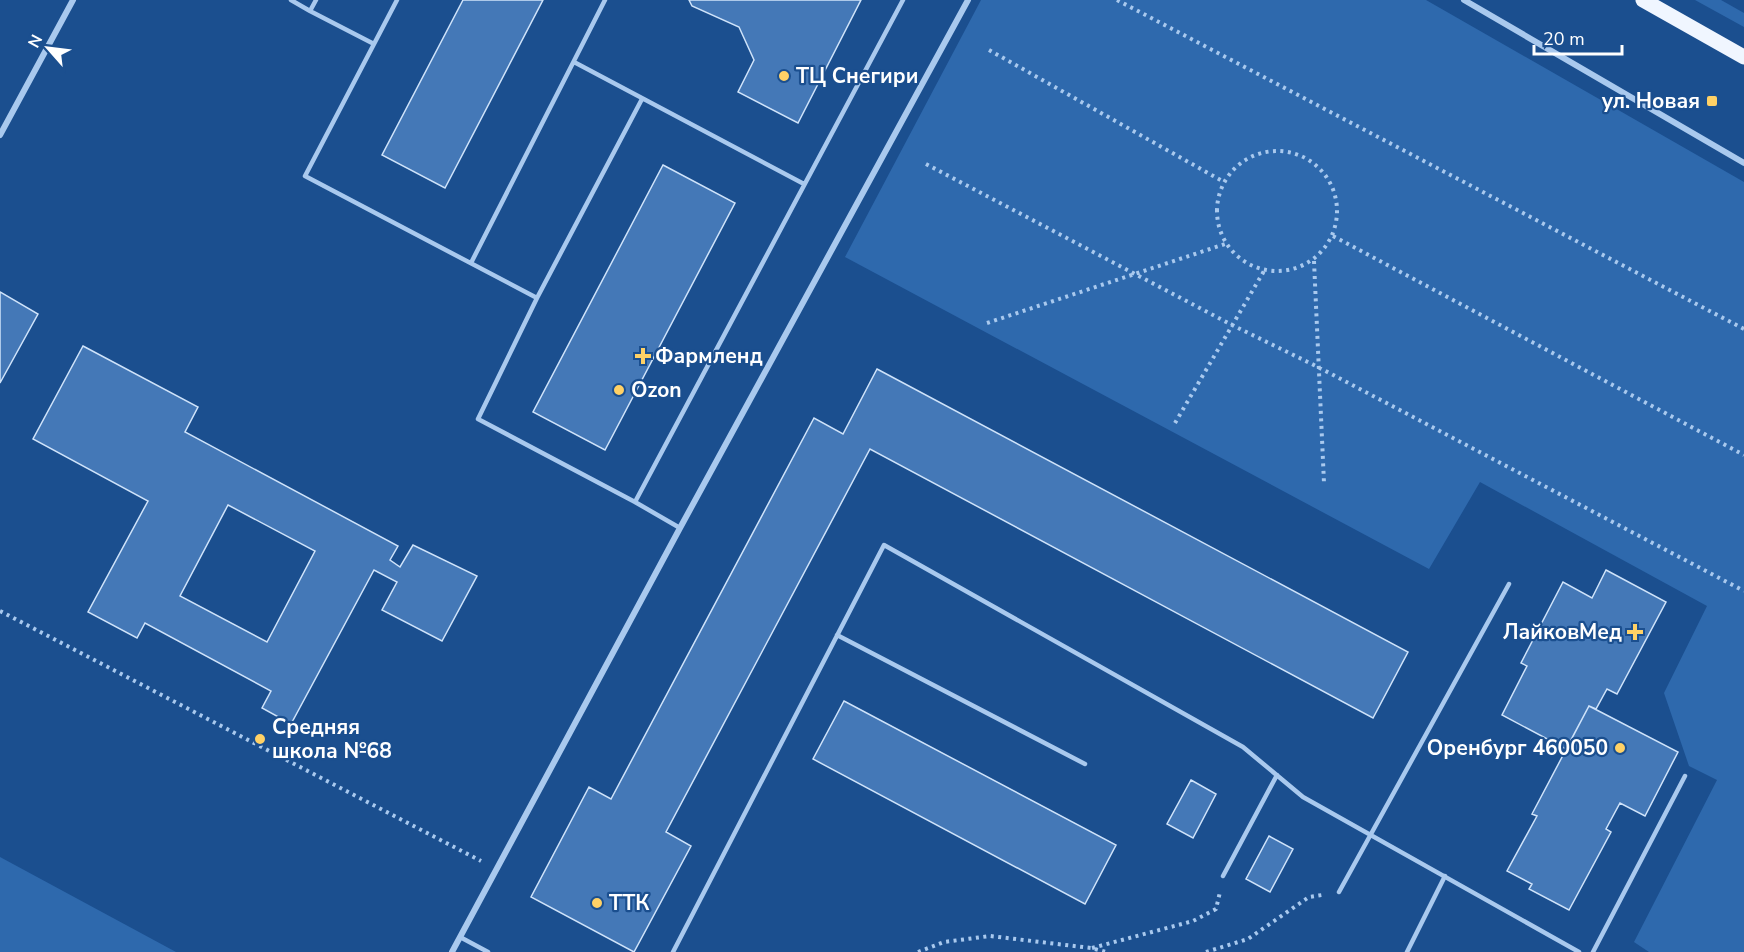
<svg xmlns="http://www.w3.org/2000/svg" width="1744" height="952" font-family="'Nunito Sans',sans-serif">
<rect width="100%" height="100%" fill="#1b4f8f"/>
<!-- green -->
<path fill="#2e69ad" d="M981 0H1426L1744 182V952H1649L1634 942 1717 780 1689 766 1664 693 1707 606 1480 482 1429 569 845 257Z
M1695 0H1721L1744 13V27Z
M0 857 176 952H0Z"/>
<!-- building -->
<path fill="#4478b7" stroke="#cfe3fa" stroke-width="1.5" fill-rule="evenodd" d="M463 0H543L445 188 382 155Z
M689 0H861L798 123 738 92 754 60 739 27 692 6Z
M663 165 735 203 605 450 533 412Z
M0 292 38 314 0 383Z
M83 346 198 407 185 432 398 546 390 560 400 567 413 545 477 576 442 641 382 610 397 582 374 570 291 724 262 708 271 691 145 623 137 638 88 612 148 501 33 439ZM228 505 315 551 267 642 180 596Z
M877 369 1408 652 1373 718 870 449 666 832 691 846 634 952 531 897 589 787 611 799 814 418 843 434Z
M1606 570 1666 602 1617 694 1607 689 1596 709 1589 706 1566 749 1502 715 1527 666 1521 663 1563 582 1592 598Z
M844 701 1116 845 1085 904 813 759Z
M1589 706 1678 752 1645 816 1620 803 1606 829 1611 832 1569 910 1529 889 1532 884 1507 871 1537 816 1532 814Z
M1191 780 1216 794 1193 838 1167 824Z
M1269 836 1293 849 1270 892 1246 879Z"/>
<g fill="none" stroke-linecap="round" stroke-linejoin="round">
<!-- path -->
<path stroke="#a9c9ee" stroke-width="4" stroke-dasharray="3 4.5" stroke-linecap="butt" d="M1117 0 1744 329
M989 50 1224 182
M1217 211a60 60 0 1 1 120 0a60 60 0 1 1-120 0Z
M926 164 1232 325 1318 367 1744 591
M1333 236 1744 455
M1314 261 1324 483
M987 323 1225 244
M1175 423 1264 271
M0 611 481 861
M1092 948 1193 921 1216 909 1220 892
M918 952 944 942 990 936 1091 948 1106 952
M1206 952 1248 939 1309 897 1322 895"/>
<!-- service -->
<path stroke="#a9c9ee" stroke-width="4.5" d="M291 0 310 11 316 0
M310 11 374 44 305 176 537 298 478 419 635 502 903 0
M374 44 397 0
M574 62 804 184
M471 263 605 0
M537 298 642 99
M635 502 680 528
M837 635 1085 764
M1223 876 1277 775
M1339 892 1509 584
M460 937 488 952
M673 952 884 545 1243 747 1303 797 1579 952
M1407 952 1445 876
M1593 952 1685 776"/>
<!-- minor -->
<path stroke="#a9c9ee" stroke-width="6" d="M1464 0 1744 163
M0 135 73 0
M452 952 680 528 968 0"/>
<!-- primary -->
<path stroke="#f0f6ff" stroke-width="15" d="M1643 0 1744 57"/>
</g>
<!-- markers -->
<g fill="#ffd166" stroke="#1b4f8f" stroke-width="2">
<circle cx="784" cy="76" r="6"/>
<rect x="1706" y="95" width="12" height="12" rx="3"/>
<path d="M640 347h6v6h6v6h-6v6h-6v-6h-6v-6h6z"/>
<circle cx="619" cy="390" r="6"/>
<path d="M1632 623h6v6h6v6h-6v6h-6v-6h-6v-6h6z"/>
<circle cx="260" cy="739" r="6"/>
<circle cx="1620" cy="748" r="6"/>
<circle cx="597" cy="903" r="6"/>
</g>
<g text-anchor="middle" stroke-width="4.5" stroke-linejoin="round" paint-order="stroke">
<!-- poi labels -->
<g font-size="21" font-weight="bold" fill="#fff" stroke="#1b4f8f" text-anchor="start">
<text x="796" y="83">ТЦ Снегири</text>
<text x="1700" y="108" text-anchor="end">ул. Новая</text>
<text x="655" y="363">Фармленд</text>
<text x="631" y="397">Ozon</text>
<text x="1622" y="639" text-anchor="end">ЛайковМед</text>
<text x="272" y="734">Средняя<tspan x="272" dy="24">школа №68</tspan></text>
<text x="1608" y="755" text-anchor="end">Оренбург 460050</text>
<text x="609" y="910">ТТК</text>
</g>
</g>
<!-- north arrow -->
<g transform="translate(48 48) rotate(298)" stroke="#1b4f8f" stroke-width="4.5" paint-order="stroke">
<path d="M0-4.5L10 22L0 15L-10 22Z" fill="#ffffff"/>
<text y="-9" font-size="16" font-weight="bold" text-anchor="middle" fill="#ffffff">N</text>
</g>
<!-- scale -->
<path d="M1534 45v9h88v-9" fill="none" stroke="#ffffff" stroke-width="3"/>
<text x="1543" y="45" font-size="18" fill="#ffffff" stroke="#1b4f8f" stroke-width="4.5" paint-order="stroke">20 m</text>
</svg>
